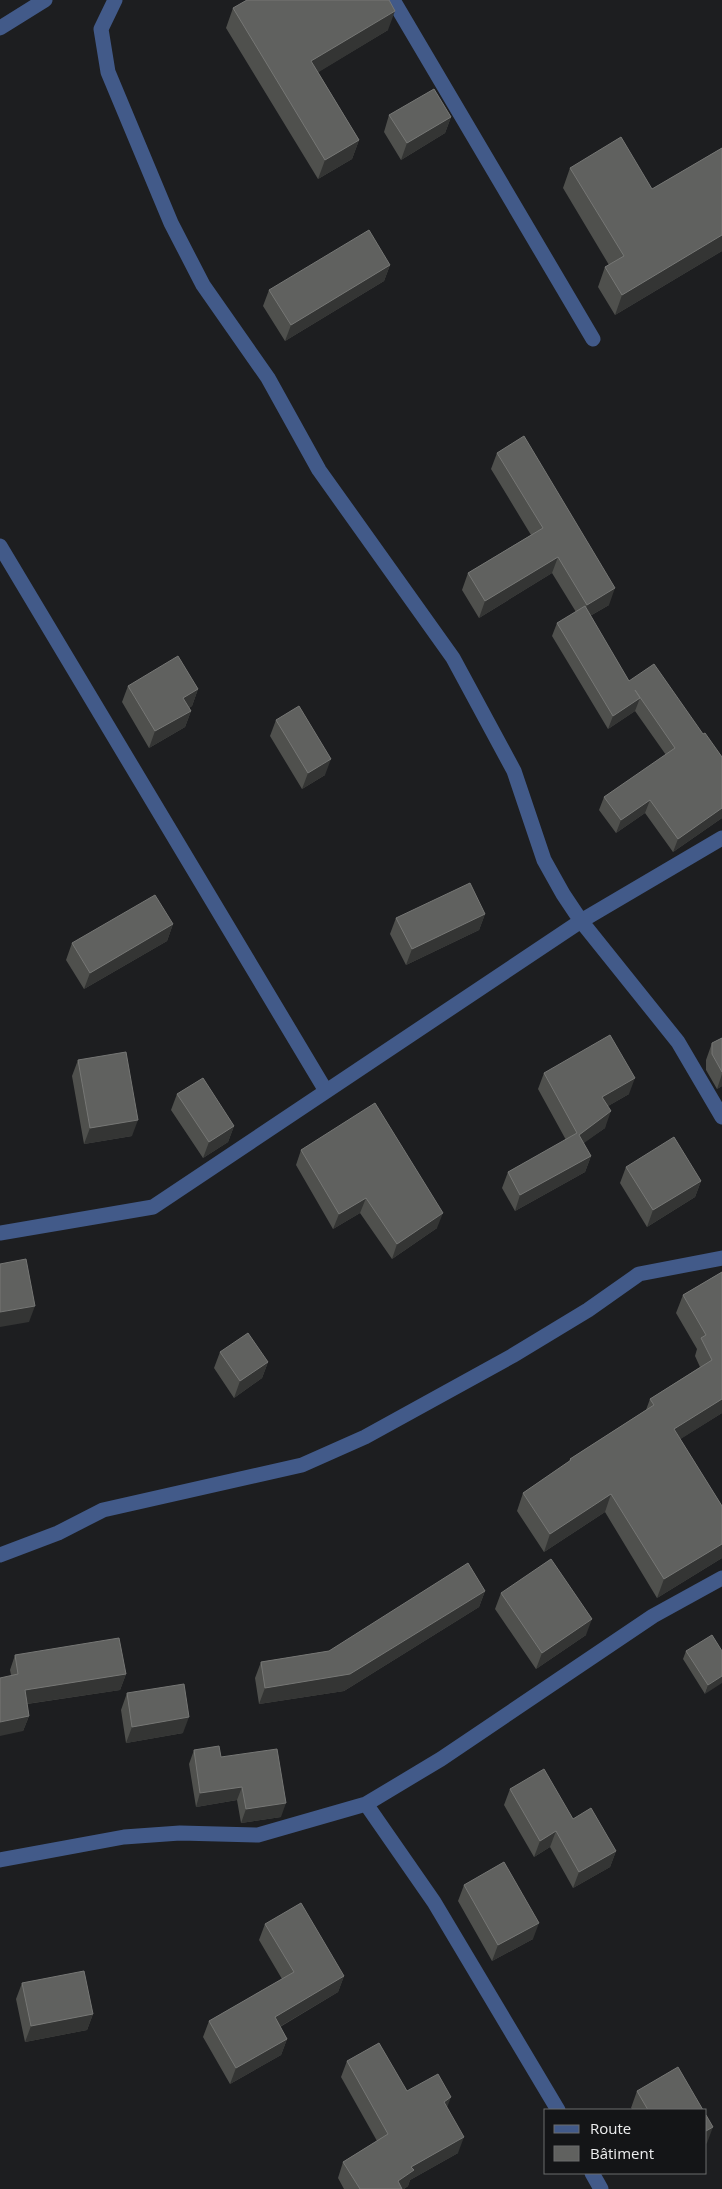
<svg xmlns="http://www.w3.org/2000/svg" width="722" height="2189" font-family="'Open Sans',sans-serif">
<rect width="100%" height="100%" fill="#1d1e20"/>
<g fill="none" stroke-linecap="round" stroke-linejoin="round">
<!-- street -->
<path stroke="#425a89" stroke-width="15" d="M115 0 101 29 108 72 171 223 203 285 268 378 319 470 453 658 514 771 544 860 563 894 581 921 678 1042 722 1117
M393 0 593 339
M0 28 45 0
M0 546 326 1091
M0 1233 153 1207 581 921 722 838
M0 1555 58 1533 103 1510 302 1465 365 1437 512 1356 588 1310 639 1274 722 1258
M366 1804 434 1902 558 2110
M0 1860 124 1837 180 1833 258 1835 366 1804 441 1759 653 1616 722 1578
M592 2173 601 2189"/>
</g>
<!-- wall -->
<path fill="#4f504d" d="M233 8 388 30 318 72 359 140 352 159 318 179 226 28Z
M389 115 451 117 445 133 401 160 384 132Z
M722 148V251L615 315 598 287 605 267 609 265 563 188 570 168 652 189Z
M390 265 384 281 285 341 263 306 269 290Z
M497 453 609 605 590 616 629 681 703 734 722 757V818L673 852 645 813 616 833 599 810 604 797 666 755 635 711 608 729 552 636 557 623 576 612 552 573 479 618 462 590 468 573 531 535 491 469Z
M128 686 198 689 192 706 189 708 191 711 185 727 149 748 122 702Z
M276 720 325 775 302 789 270 736Z
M485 914 479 930 406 965 390 934 396 918Z
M173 924 167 941 84 989 66 960 72 943Z
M722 1038V1086L717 1089 706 1070V1060L712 1043Z
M78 1060 132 1136 84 1144 72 1076Z
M544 1073 629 1094 608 1106 605 1128 583 1143 591 1156 585 1172 515 1211 502 1188 508 1172 566 1140 538 1089Z
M177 1094 234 1126 228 1142 203 1158 171 1110Z
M301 1150 437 1228 392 1259 360 1213 333 1229 296 1165Z
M626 1167 701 1181 695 1197 647 1227 620 1183Z
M722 1272V1413L680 1439 722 1506V1558L657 1598 605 1512 544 1552 517 1511 523 1493 569 1462 570 1459 646 1410 650 1399 700 1367 695 1356 697 1349 676 1313 683 1295Z
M220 1352 268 1362 262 1378 234 1398 214 1368Z
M485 1591 479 1607 344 1691 259 1704 255 1678 261 1662 329 1651Z
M501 1593 586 1635 536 1669 495 1609Z
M686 1651H722L705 1694 683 1659Z
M15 1655 126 1674 120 1690 27 1704 29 1716 23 1731 10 1670Z
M127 1693 183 1733 126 1743 121 1710Z
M194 1750 221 1757 281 1817 241 1823 237 1800 196 1807 189 1764Z
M510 1789 573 1819 616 1851 610 1867 573 1888 550 1847 534 1857 504 1805Z
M464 1885 533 1939 492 1961 458 1901Z
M265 1924 344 1976 338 1992 280 2027 287 2039 281 2055 230 2084 203 2037 209 2021 282 1979 259 1940Z
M22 1983 93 2014 87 2030 25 2042 16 1999Z
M347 2061 407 2091 447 2108 458 2153 410 2180 408 2186 404 2189H344L338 2178 343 2162 377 2141 341 2077Z
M637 2091 703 2110H633L631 2108Z"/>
<!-- shaded-wall -->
<path fill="#343534" d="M395 11 388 30 304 81 311 61Z
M451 117 445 133 401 160 407 143Z
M359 140 352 159 318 179 325 160Z
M722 235V251L615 315 622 295Z
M390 265 384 281 285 341 291 325Z
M558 557 552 573 479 618 485 601Z
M615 588 609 605 581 621 587 605Z
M198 689 192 706 177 715 183 698Z
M640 698 635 711 608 729 613 716Z
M191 711 185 727 149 748 155 731Z
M331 759 325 775 302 789 308 773Z
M650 800 645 813 616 833 621 820Z
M722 808V818L673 852 678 839Z
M485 914 479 930 406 965 412 949Z
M173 924 167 941 84 989 90 973Z
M722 1074V1086L717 1089Z
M635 1078 629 1094 596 1113 602 1097Z
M611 1111 605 1128 573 1151 579 1135Z
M138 1120 132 1136 84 1144 90 1128Z
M234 1126 228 1142 203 1158 209 1142Z
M591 1156 585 1172 515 1211 520 1195Z
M701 1181 695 1197 647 1227 653 1210Z
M366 1198 360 1213 333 1229 339 1214Z
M443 1213 437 1228 392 1259 397 1244Z
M35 1306 29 1322 0 1327V1312Z
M268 1362 262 1378 234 1398 240 1381Z
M722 1399V1413L668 1447 674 1429Z
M611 1494 605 1512 544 1552 550 1534Z
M722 1544V1558L657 1598 664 1579Z
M485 1591 479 1607 344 1691 259 1704 265 1688Z
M592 1619 586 1635 536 1669 542 1653Z
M126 1674 120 1690 19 1705 25 1690Z
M722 1676V1683L705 1694 708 1685Z
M29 1716 23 1731 0 1736V1722Z
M189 1717 183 1733 126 1743 132 1727Z
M242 1787 237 1800 196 1807 200 1793Z
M286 1803 281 1817 241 1823 246 1809Z
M556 1831 550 1847 534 1857 540 1841Z
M616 1851 610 1867 573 1888 579 1872Z
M539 1923 533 1939 492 1961 498 1945Z
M344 1976 338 1992 269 2033 275 2017Z
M93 2014 87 2030 25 2042 31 2026Z
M287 2039 281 2055 230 2084 236 2068Z
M451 2097 445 2113 444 2102Z
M713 2127 707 2143 706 2144V2131Z
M464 2137 458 2153 410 2180 408 2186 404 2189H395L398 2181 411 2167Z"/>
<!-- building -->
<path fill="#60615f" stroke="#767775" d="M247 0H389L395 11 311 61 359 140 325 160 233 8Z
M434 89 451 117 407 143 389 115Z
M621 137 652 189 722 148V235L622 295 605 267 624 256 570 168Z
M369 230 390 265 291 325 269 290Z
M524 436 615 588 587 605 558 557 485 601 468 573 543 528 497 453Z
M585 606 629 681 654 664 703 734 705 733 722 757V808L678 839 650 800 621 820 604 797 675 748 635 690 640 698 613 716 557 623Z
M178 656 198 689 183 698 191 711 155 731 128 686Z
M299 706 331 759 308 773 276 720Z
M470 883 485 914 412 949 396 918Z
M155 895 173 924 90 973 72 943Z
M610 1035 635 1078 602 1097 611 1111 579 1135 591 1156 520 1195 508 1172 577 1133 544 1073Z
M722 1038V1072L712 1054V1043Z
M126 1052 138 1120 90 1128 78 1060Z
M203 1078 234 1126 209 1142 177 1094Z
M375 1103 443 1213 397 1244 366 1198 339 1214 301 1150Z
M674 1137 701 1181 653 1210 626 1167Z
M26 1259 35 1306 0 1312V1264Z
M722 1272V1399L674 1429 722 1506V1544L664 1579 611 1494 550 1534 523 1493 571 1460 570 1459 654 1405 650 1399 712 1360 701 1338 706 1335 683 1295Z
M248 1333 268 1362 240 1381 220 1352Z
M551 1559 592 1619 542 1653 501 1593Z
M468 1563 485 1591 350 1674 265 1688 261 1662 329 1651Z
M712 1635 722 1651V1676L708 1685 686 1651Z
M119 1638 126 1674 25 1690 29 1716 0 1722V1678L18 1674 15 1655Z
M184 1684 189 1717 132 1727 127 1693Z
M219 1746 221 1757 277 1749 286 1803 246 1809 242 1787 200 1793 194 1750Z
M544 1769 573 1819 591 1808 616 1851 579 1872 556 1831 540 1841 510 1789Z
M504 1862 539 1923 498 1945 464 1885Z
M301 1903 344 1976 275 2017 287 2039 236 2068 209 2021 294 1972 265 1924Z
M84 1971 93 2014 31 2026 22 1983Z
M379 2043 407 2091 438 2074 451 2097 444 2102 464 2137 411 2167 414 2170 398 2181 402 2189H360L343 2162 388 2134 347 2061Z
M678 2067 703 2110H648L637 2091Z
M706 2115 713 2127 706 2131Z"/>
<!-- legend -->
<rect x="544" y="2109" width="162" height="65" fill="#141517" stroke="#6b6c6d"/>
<rect x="554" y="2125" width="25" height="8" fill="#425a89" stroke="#6b6c6d"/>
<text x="590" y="2134" font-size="15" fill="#edeeef">Route</text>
<rect x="554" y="2146" width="25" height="15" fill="#60615f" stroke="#6b6c6d"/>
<text x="590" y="2159" font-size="15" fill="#edeeef">Bâtiment</text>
</svg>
